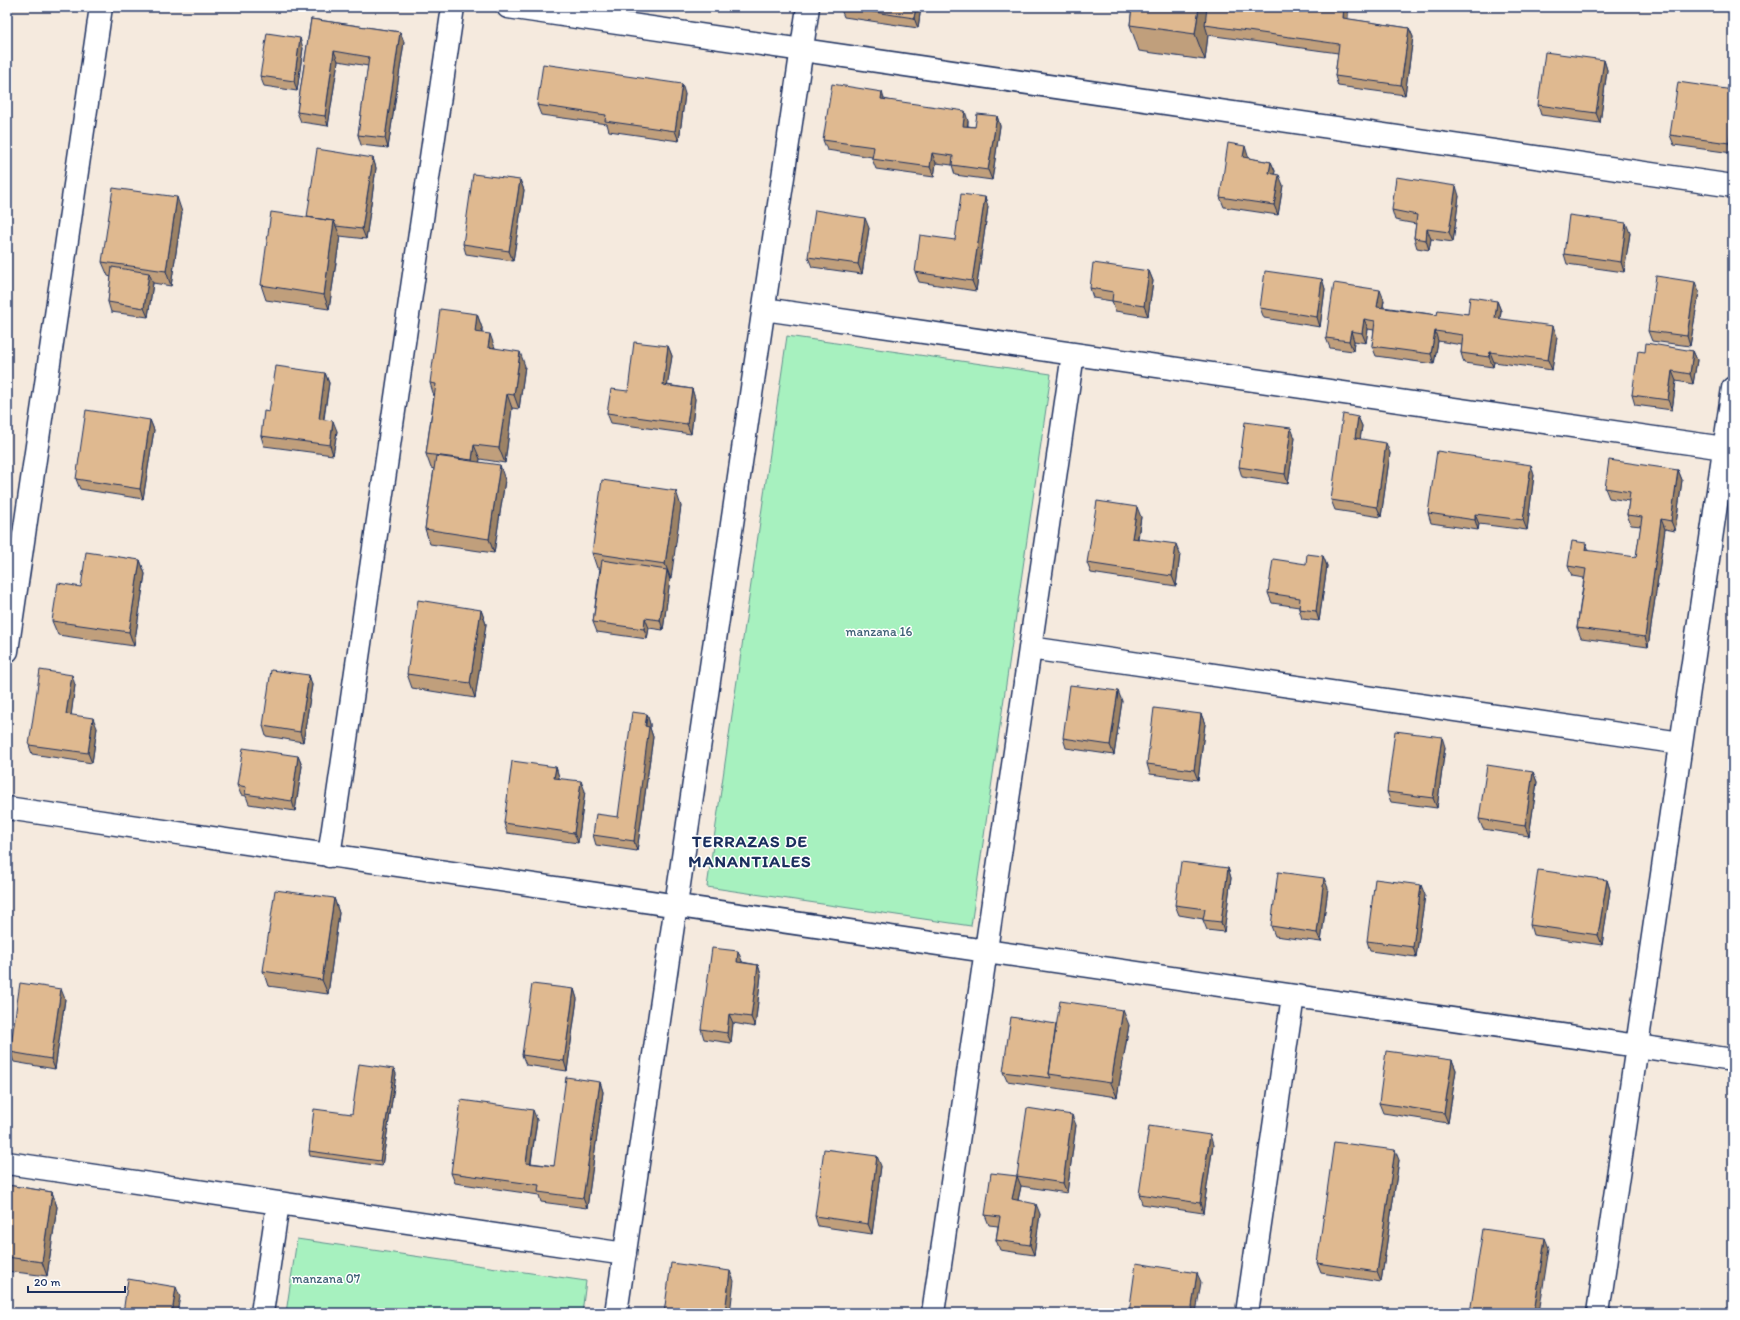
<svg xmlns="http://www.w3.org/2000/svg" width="1740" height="1320" font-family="Itim,sans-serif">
<rect width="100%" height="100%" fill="#f5eade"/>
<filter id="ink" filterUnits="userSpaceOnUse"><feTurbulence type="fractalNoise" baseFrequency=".025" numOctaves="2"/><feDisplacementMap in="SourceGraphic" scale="8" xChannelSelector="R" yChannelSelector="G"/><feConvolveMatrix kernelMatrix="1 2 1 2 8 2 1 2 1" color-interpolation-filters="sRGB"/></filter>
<g filter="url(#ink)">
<!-- green -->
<path fill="#a7f1bf" stroke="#61908e" d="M787 336 1051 374 971 926 707 887Z
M297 1239 586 1281 582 1313H286Z"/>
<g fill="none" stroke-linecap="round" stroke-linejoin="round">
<!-- minor casing -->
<g stroke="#1b2f5e" stroke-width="25">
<path id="minor" d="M508 7 1733 186
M764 309 1724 448
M1030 648 1681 743
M7 651 101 7
M7 808 1733 1060
M329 856 453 7
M7 1163 625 1254
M262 1313 278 1203
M616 1313 808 7
M933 1313 1073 354
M1247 1313 1293 996
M1598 1313 1733 388"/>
</g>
<!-- minor -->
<use href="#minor" stroke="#fff" stroke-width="22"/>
</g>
<!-- wall -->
<path fill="#c09f7c" stroke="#1b2f5e" d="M840 7H921L918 28 844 17Z
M1132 7H1346L1348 14V19L1409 28 1413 37 1405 95 1338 86 1335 76 1338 53 1208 35 1205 60 1139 51 1130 25Z
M311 19 400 32 404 42 388 148 361 145 358 135 368 66 338 61 328 126 301 122 297 112Z
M303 48 297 91 264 86 260 76Z
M1604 60 1607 70 1600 123 1541 115 1538 105Z
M1733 90V148L1732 153 1674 145 1670 135Z
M685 94 679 141 609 131 607 124 541 115 537 105Z
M884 99 968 121V126L975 127 997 116 1000 126 992 180 955 175 952 165 936 163 934 177 876 169 872 159V157L827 150 823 140Z
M1248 156V158L1271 162 1275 171 1274 174 1283 185 1278 215 1224 207 1220 197Z
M373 158 376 168 366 239 340 236 329 309 266 300 261 285 307 217Z
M520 180 524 190 513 261 466 254 463 244Z
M1459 196 1453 242 1431 239 1429 250 1417 248 1414 238 1416 224 1395 220 1392 210Z
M985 197 988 207 976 291 919 282 915 272 955 240Z
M182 212 171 286 153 283 148 317 111 312 108 302 111 277 108 276 102 262Z
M869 228 862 274 812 267 808 257Z
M1630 233 1624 272 1567 264 1564 254Z
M1149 271 1153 281 1148 316 1115 311 1112 301 1093 298 1090 288Z
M1322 279 1325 289 1320 327 1264 318 1260 308Z
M1699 292 1690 346 1652 341 1648 331Z
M1384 300 1383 307 1437 315 1468 314 1497 301 1501 311 1500 319 1557 336 1552 370 1494 362 1493 367 1464 363 1461 353 1462 345 1438 341 1434 364 1376 356 1372 346 1374 330 1368 329 1366 343 1354 341 1353 351 1330 348 1326 338Z
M477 314 482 328V333L495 348 525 366 519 409 512 408 505 463 480 459 479 462 505 480 494 553 430 544 425 529 434 469 431 468 426 454 434 396 430 383Z
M668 346 672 356 667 385 692 389 695 399 691 434 611 423 607 413 628 391Z
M1693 351 1697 360 1693 384 1676 381 1672 410 1635 405 1632 395 1645 352Z
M325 373 329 383 324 419 337 431 333 455 264 446 261 436 269 412Z
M1358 417 1362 426 1360 439 1390 453 1381 517 1335 510 1331 500Z
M150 420 154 430 143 499 80 489 76 479Z
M1295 438 1288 484 1242 477 1239 467Z
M1678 470 1682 480 1675 531 1665 529 1648 647 1581 638 1577 628 1584 578 1572 576 1568 566 1636 557 1641 526 1631 525 1627 515 1629 501 1609 498 1605 488Z
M1534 475 1527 530 1479 524 1478 530 1431 523 1428 513Z
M681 506 670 579 663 630 649 628 647 639 597 632 593 622 600 568H597L592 553Z
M1141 517 1138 539 1180 554 1176 586 1091 573 1087 563Z
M1323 556 1327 566 1319 621 1302 619 1299 609V607L1272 603 1268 593 1306 564Z
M140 560 145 574 134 646 58 635 52 621 81 587Z
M481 610 486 624 475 698 412 688 407 674Z
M309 675 312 685 303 742 266 736 263 726Z
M75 685 71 715 97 728 92 763 32 754 29 745Z
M1122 701 1114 755 1066 748 1063 738Z
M647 714 650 724V728L653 737 637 851 596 845 593 835 618 817Z
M1201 714 1205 724 1198 780 1150 774 1147 764Z
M1445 747 1437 808 1391 802 1387 792Z
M298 756 302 766 295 811 249 804 246 796 241 795 237 785Z
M556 767 559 778 585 791 578 843 507 833 504 823Z
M1533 772 1537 782 1529 836 1483 829 1479 819Z
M1228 868 1231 878 1224 932 1207 930 1203 920V919L1179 915 1175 905Z
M1607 880 1610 890 1602 945 1533 935 1530 925Z
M1328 888 1321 942 1275 936 1271 926Z
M1425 895 1416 957 1370 951 1367 941Z
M334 898 339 913 328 994 268 986 263 971Z
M742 961V962L758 965 761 975 755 1027 733 1023 731 1043 704 1039 701 1029Z
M574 989 577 999 567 1071 526 1065 522 1055Z
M65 999 55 1069 14 1062 10 1052Z
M1056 1024 1129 1025 1117 1097 1007 1081 1003 1072Z
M1452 1060 1456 1070 1448 1123 1383 1113 1379 1103Z
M394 1069 396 1074 382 1166 310 1156 309 1151 352 1114Z
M600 1082 603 1092 587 1208 541 1202 539 1195 455 1183 451 1173 537 1120 531 1163 554 1166Z
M1076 1125 1067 1193 1021 1186 1018 1200 1040 1214 1034 1255 1000 1250 996 1240 998 1226 989 1225 985 1215 1017 1176Z
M1213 1145 1203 1213 1142 1204 1139 1194Z
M1399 1160 1381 1282 1321 1273 1317 1263Z
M881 1166 872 1234 818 1226 815 1216Z
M7 1185 52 1192 57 1207 47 1276 7 1271Z"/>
<!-- shaded-wall -->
<path fill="#9c8265" stroke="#1b2f5e" d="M916 7H921L918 28 914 18Z
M1199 7H1212L1205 25 1208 35 1205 60 1195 34Z
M1344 7H1346L1348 14 1346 28 1343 18Z
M1409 28 1413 37 1405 95 1401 85Z
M400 32 404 42 388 148 385 138Z
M300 38 303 48 297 91 294 81Z
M334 51 338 61 328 126 325 116Z
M1604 60 1607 70 1600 123 1596 113Z
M682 84 685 94 679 141 675 131Z
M882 92 885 102 881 99Z
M965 111 968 121 966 136 963 126Z
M1733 112V148L1732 153 1729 143Z
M997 116 1000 126 992 180 988 170Z
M1245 146 1248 156 1247 167 1243 157Z
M932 153 936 163 934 177 930 167Z
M373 158 376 168 366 239 362 229Z
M1271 162 1275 171 1273 183 1269 173Z
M1279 175 1283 185 1278 215 1274 205Z
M520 180 524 190 513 261 509 251Z
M1456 186 1459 196 1453 242 1449 232Z
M177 197 182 212 171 286 166 271Z
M985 197 988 207 976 291 972 281Z
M865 218 869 228 862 274 858 264Z
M334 221 340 236 329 309 324 295Z
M1626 223 1630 233 1624 272 1621 262Z
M1427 229 1431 239 1429 250 1426 240Z
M1149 271 1153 281 1148 316 1144 306Z
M149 273 153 283 148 317 144 308Z
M1322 279 1325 289 1320 327 1317 317Z
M1695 282 1699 292 1690 346 1687 336Z
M1380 290 1384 300 1381 317 1377 307Z
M1497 301 1501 311 1498 328 1495 318Z
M477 314 482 328 480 346 475 332Z
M1364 319 1368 329 1366 343 1362 333Z
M1553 326 1557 336 1552 370 1548 360Z
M1351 331 1354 341 1353 351 1349 341Z
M1435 331 1438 341 1434 364 1431 354Z
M490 334 495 348 488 347Z
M668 346 672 356 666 395 663 385Z
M1693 351 1697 360 1693 384 1690 374Z
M520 352 525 366 519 409 514 395Z
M1490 352 1494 362 1493 367 1489 357Z
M1672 371 1676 381 1672 410 1668 400Z
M325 373 329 383 322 429 319 419Z
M692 389 695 399 691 434 687 424Z
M507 394 512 408 505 463 499 448Z
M1358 417 1362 426 1359 448 1355 438Z
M150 420 154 430 143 499 140 489Z
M333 421 337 431 333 455 330 445Z
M1291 428 1295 438 1288 484 1285 474Z
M1386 443 1390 453 1381 517 1377 507Z
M474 445 480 459 478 475 472 460Z
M500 465 505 480 494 553 489 539Z
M1531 465 1534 475 1527 530 1523 520Z
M1678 470 1682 480 1675 531 1671 521Z
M676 491 681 506 671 579 665 564Z
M1137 507 1141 517 1136 548 1132 538Z
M1475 514 1479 524 1478 530 1475 520Z
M1661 519 1665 529 1648 647 1645 637Z
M1586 543 1590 553 1585 550Z
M1176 544 1180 554 1176 586 1172 576Z
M1323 556 1327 566 1319 621 1316 611Z
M140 560 145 574 134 646 129 632Z
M667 570 670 580 663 630 660 620Z
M481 610 486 624 475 698 470 683Z
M645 618 649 628 647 639 644 629Z
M72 675 75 685 70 724 66 714Z
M309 675 312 685 303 742 300 732Z
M1118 691 1122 701 1114 755 1110 745Z
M647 714 650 724V728L653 737 637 851 634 841Z
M1201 714 1205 724 1198 780 1194 770Z
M93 718 97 728 92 763 88 753Z
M1442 737 1445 747 1437 808 1433 798Z
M298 756 302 766 295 811 292 801Z
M556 767 559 777 558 788 554 778Z
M1533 772 1537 782 1529 836 1525 826Z
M581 781 585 791 578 843 574 833Z
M1228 868 1231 878 1224 932 1221 922Z
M1324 878 1328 888 1321 942 1317 933Z
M1607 880 1610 890 1602 945 1598 935Z
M1421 885 1425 895 1416 957 1413 947Z
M334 898 339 913 328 994 322 980Z
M738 951 742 961 740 972 737 962Z
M758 965 761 975 755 1027 751 1017Z
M61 989 65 999 55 1069 51 1059Z
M574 989 577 999 567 1071 564 1061Z
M1123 1010 1129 1025 1117 1097 1111 1083Z
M729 1014 733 1023 731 1043 727 1033Z
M1452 1060 1456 1070 1448 1123 1444 1113Z
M394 1069 396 1074 382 1166 380 1161Z
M600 1082 603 1092 587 1208 583 1198Z
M533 1110 537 1120 529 1173 526 1163Z
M1072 1115 1076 1125 1067 1193 1063 1183Z
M1210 1135 1213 1145 1203 1213 1200 1203Z
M1395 1150 1399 1160 1381 1282 1377 1272Z
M877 1156 881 1166 872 1234 868 1224Z
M1017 1176 1021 1186 1016 1209 1012 1199Z
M52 1192 57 1207 47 1276 42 1262Z
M1036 1204 1040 1214 1034 1255 1030 1245Z
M1545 1238 1549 1248 1539 1313H1534Z
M730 1271 734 1281 730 1313H725Z
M1197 1273 1201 1282 1196 1313H1191Z
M176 1287 180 1297 177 1313H172Z"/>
<!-- building -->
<path fill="#dfb990" stroke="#1b2f5e" d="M841 7H916L914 18Z
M1132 7H1199L1195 34 1130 25Z
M1207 7H1344L1343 18 1409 28 1401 85 1335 76 1339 44 1205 25Z
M311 19 400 32 385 138 358 135 369 57 334 51 325 116 297 112Z
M267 33 300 38 294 81 260 76Z
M1545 52 1604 60 1596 113 1538 105Z
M543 64 682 84 675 131 605 121 606 115 537 105Z
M1678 82 1733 90V112L1729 143 1670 135Z
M832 84 882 92 881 99 965 111 963 126 975 127 977 114 997 116 988 170 952 165 953 156 932 153 930 167 872 159 874 147 823 140Z
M1228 143 1245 146 1243 157 1271 162 1269 173 1279 175 1274 205 1220 197Z
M317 149 373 158 362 229 336 226 334 221 307 217Z
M473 174 520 180 509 251 463 244Z
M1396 177 1456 186 1449 232 1427 229 1426 240 1414 238 1417 215 1392 210Z
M113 188 177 197 166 271 102 262Z
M961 194 985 197 972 281 915 272 920 235 955 240Z
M815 210 865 218 858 264 808 257Z
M271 212 334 221 324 295 261 285Z
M1569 215 1626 223 1621 262 1564 254Z
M1093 263 1149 271 1144 306 1112 301 1113 292 1090 288Z
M112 267 149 273 144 308 108 302Z
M1265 271 1322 279 1317 317 1260 308Z
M1656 276 1695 282 1687 336 1648 331Z
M1334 283 1380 290 1377 307 1437 315 1438 310 1468 314 1470 297 1497 301 1495 318 1553 326 1548 360 1490 352 1489 357 1461 353 1463 335 1435 331 1431 354 1372 346 1375 321 1364 319 1362 333 1351 331 1349 341 1326 338Z
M440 309 477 314 475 332 490 334 488 347 520 352 514 395 507 394 499 448 474 445 472 460 426 454 436 384 430 383Z
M634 342 668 346 663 385 692 389 687 424 607 413 611 389 628 391Z
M1646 343 1693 351 1690 374 1672 371 1668 400 1632 395 1638 351 1645 352Z
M276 366 325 373 319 419 333 421 330 445 261 436 264 411 269 412Z
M86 410 150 420 140 489 76 479Z
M1343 414 1358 417 1355 438 1386 443 1377 507 1331 500Z
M1245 422 1291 428 1285 474 1239 467Z
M1437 451 1531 465 1523 520 1475 514V520L1428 513Z
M436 456 500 465 489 539 425 529Z
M1609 460 1678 470 1671 521 1661 519 1645 637 1577 628 1586 569 1568 566 1572 541 1586 543 1585 550 1636 557 1642 517 1627 515 1630 492 1605 488Z
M602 480 676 491 665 564 592 553Z
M1097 501 1137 507 1132 538 1176 544 1172 576 1087 563Z
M86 552 140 560 129 632 52 621 58 583 81 587Z
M1307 554 1323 556 1316 611 1299 609 1300 598 1268 593 1273 559 1306 564Z
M602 560 667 570 660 620 645 618 644 629 593 622Z
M418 600 481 610 470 683 407 674Z
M40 670 72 675 66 714 93 718 88 753 29 745Z
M271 670 309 675 300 732 263 726Z
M1070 685 1118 691 1110 745 1063 738Z
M1154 708 1201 714 1194 770 1147 764Z
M632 712 647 714 645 726 649 727 634 841 593 835 596 814 618 817Z
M1395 731 1442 737 1433 798 1387 792Z
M243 748 298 756 292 801 245 794 246 787 237 785Z
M512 761 556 767 554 778 581 781 574 833 504 823Z
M1487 765 1533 772 1525 826 1479 819Z
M1181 862 1228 868 1221 922 1203 920 1205 909 1175 905Z
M1538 870 1607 880 1598 935 1530 925Z
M1278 872 1324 878 1317 933 1271 926Z
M1375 879 1421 885 1413 947 1367 941Z
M275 890 334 898 322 980 263 971Z
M712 948 738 951 737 962 758 965 751 1017 729 1014 727 1033 701 1029Z
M20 983 61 989 51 1059 10 1052Z
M532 984 574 989 564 1061 522 1055Z
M1060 1001 1123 1010 1111 1083 1049 1074Z
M1011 1017 1056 1024 1049 1074 1051 1078 1003 1072Z
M1386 1051 1452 1060 1444 1113 1379 1103Z
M359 1064 394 1069 380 1161 309 1151 314 1109 352 1114Z
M566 1077 600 1082 583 1198 538 1192 539 1185 451 1173 461 1100 533 1110 526 1163 554 1166Z
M1027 1108 1072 1115 1063 1183 1017 1176Z
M1149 1126 1210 1135 1200 1203 1139 1194Z
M1334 1142 1395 1150 1377 1272 1317 1263Z
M824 1149 877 1156 868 1224 815 1216Z
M991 1173 1017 1176 1012 1199 1036 1204 1030 1245 996 1240 1000 1217 985 1215Z
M7 1185 52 1192 42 1262 7 1257Z
M1483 1229 1545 1238 1534 1313H1470Z
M671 1263 730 1271 725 1313H664Z
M1136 1263 1197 1273 1191 1313H1129Z
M128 1279 176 1287 172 1313H123Z"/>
</g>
<g text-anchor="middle" stroke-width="3" stroke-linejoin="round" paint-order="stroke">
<!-- park labels -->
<g font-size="13" fill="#3e6076" stroke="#fff">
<text x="879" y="636">manzana 16</text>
<text x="326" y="1283">manzana 07</text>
</g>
<!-- district labels -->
<g font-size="17" font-weight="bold" letter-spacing="1" fill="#1b2f5e" stroke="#fff">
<text x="750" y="847">TERRAZAS DE<tspan x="750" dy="20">MANANTIALES</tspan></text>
</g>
</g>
<!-- margin -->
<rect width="1740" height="1320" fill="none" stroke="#fff" stroke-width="24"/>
<rect x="12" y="12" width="1716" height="1296" fill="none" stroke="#1b2f5e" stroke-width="1.5" filter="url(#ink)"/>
<!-- scale -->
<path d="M28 1286v6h97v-6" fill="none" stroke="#1b2f5e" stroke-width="2"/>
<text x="34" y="1286" font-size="12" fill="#1b2f5e" stroke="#ffffff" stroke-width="3" paint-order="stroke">20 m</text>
</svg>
